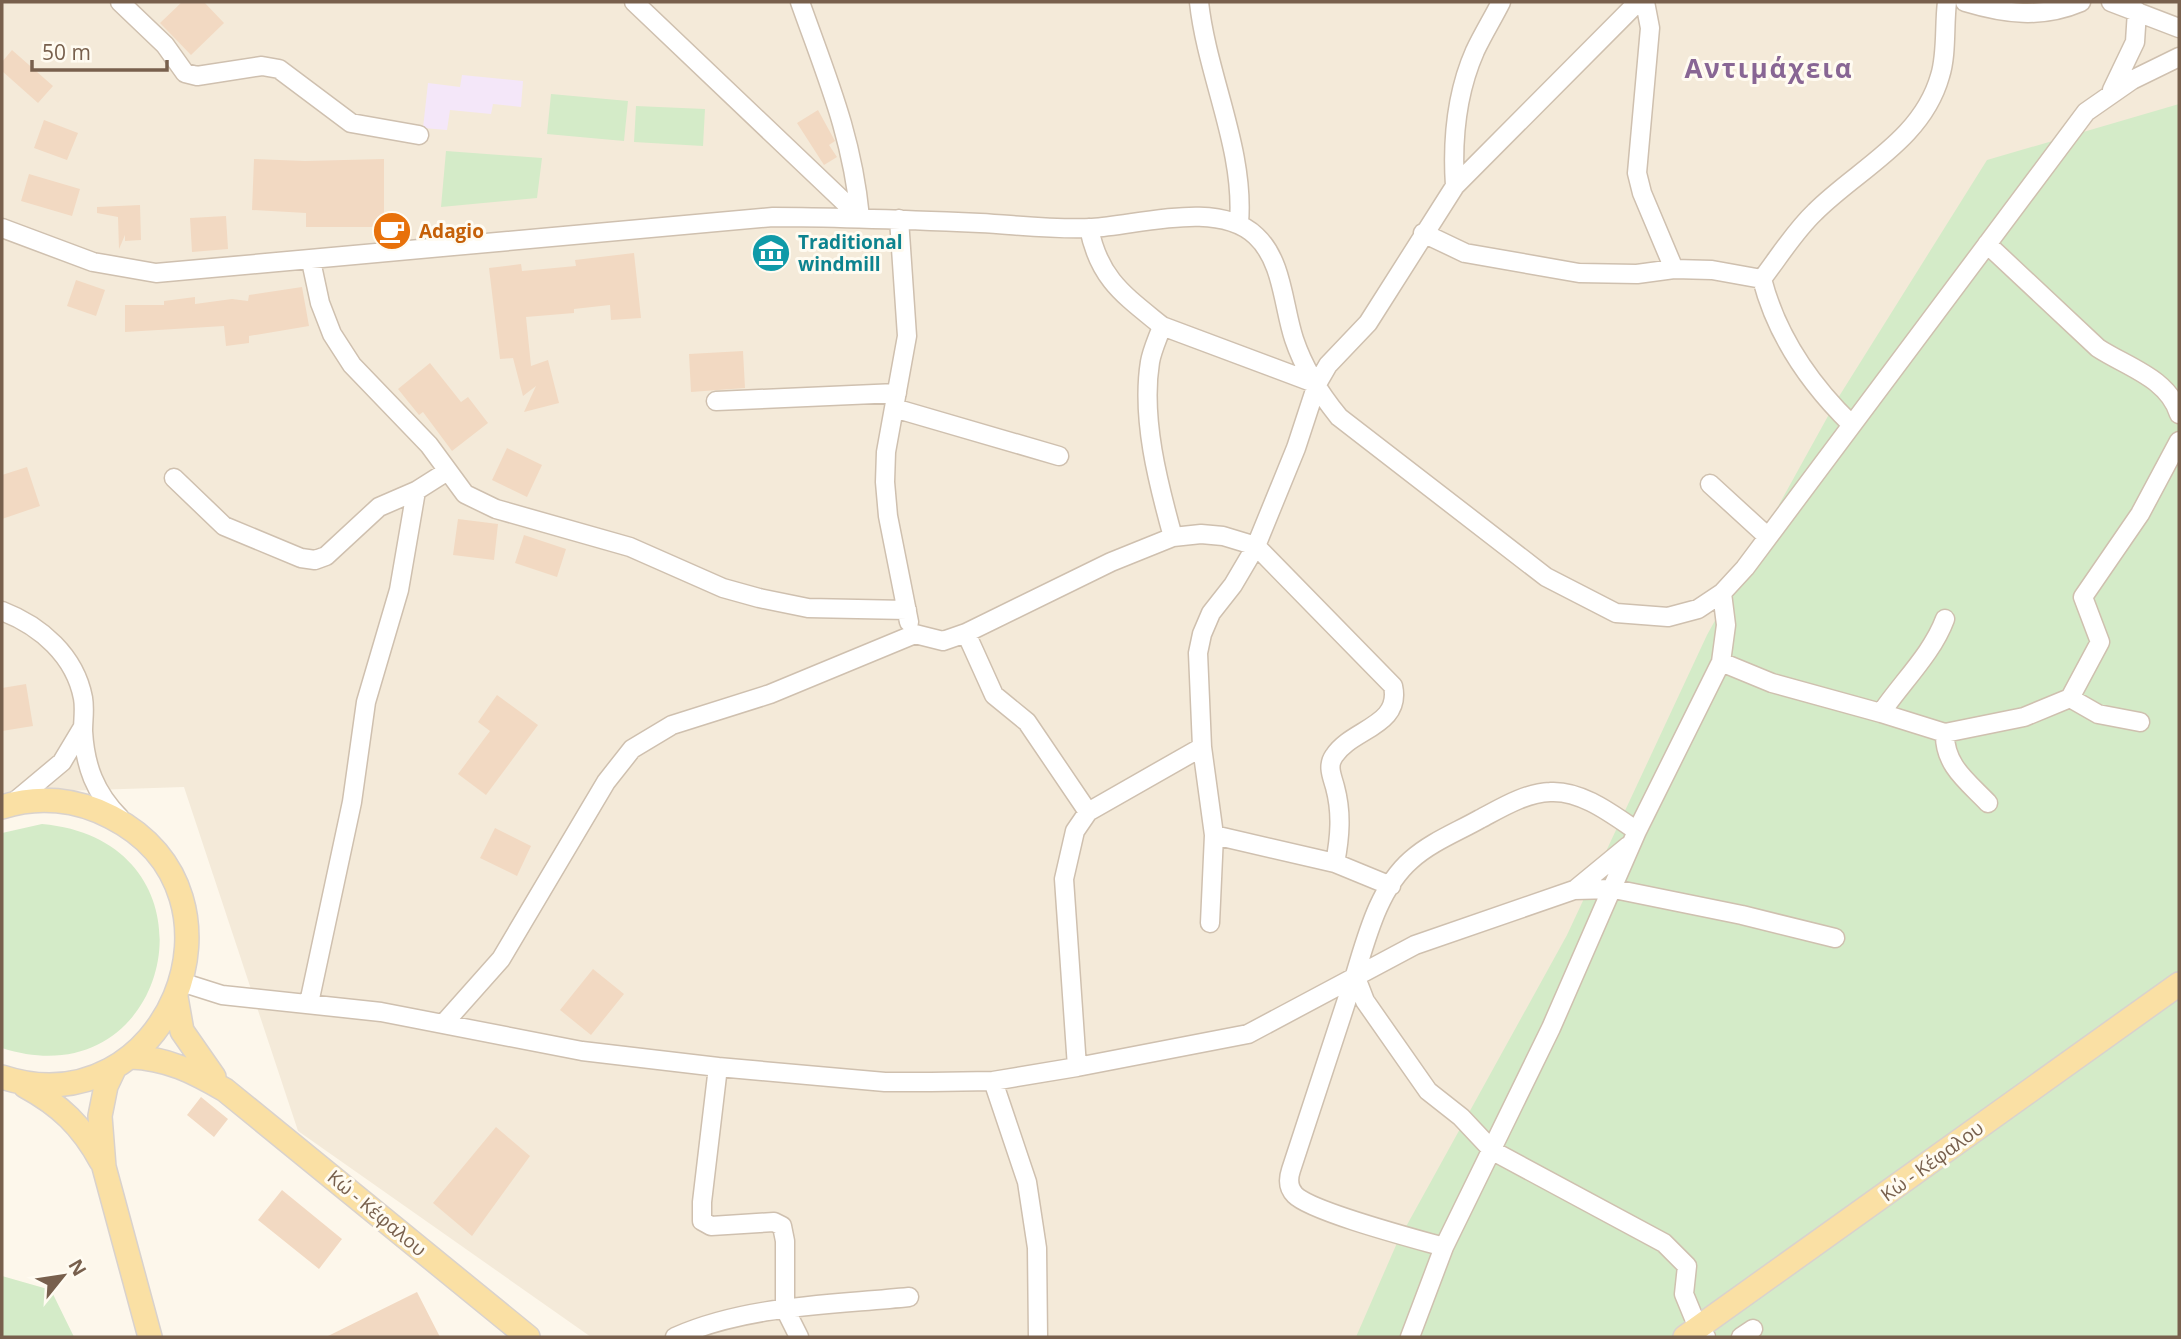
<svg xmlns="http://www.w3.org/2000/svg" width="2181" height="1339" font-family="'Open Sans',sans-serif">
<rect width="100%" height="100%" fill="#fdf7eb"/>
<!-- residential -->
<path fill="#f4ead9" d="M2 2H2179V812L1379 1337H591L298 1131 184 787 2 793Z"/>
<!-- education -->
<path fill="#f4e7f9" d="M462 75 523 81 521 107 493 104 491 114 450 110 447 130 423 128 428 83 460 87Z"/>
<!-- green -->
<path fill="#d4ebc8" d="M551 94 628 101 624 141 547 134Z
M2179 104V1337H1356L1397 1243 1567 935 1707 635 1838 398 1987 160Z
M636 106 705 109 703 146 634 142Z
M446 151 542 158 537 198 441 207Z
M42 824C230 841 175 1104 2 1048V833Z
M2 1276 51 1290 74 1337H2Z"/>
<!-- building -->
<path fill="#f2d9c2" d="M182 2H204L224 23 191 55 160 23Z
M12 50 53 86 38 103 2 71V62Z
M818 110 835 141 829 145 837 157 824 165 797 123Z
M44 120 78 133 67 160 34 148Z
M254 159 305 161 384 159V227H306V213L252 210Z
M29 174 80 189 72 216 21 201Z
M140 205 141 240 125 241V235L119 249 118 217 97 213V207Z
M226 216 228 249 192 252 190 218Z
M634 253 641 318 611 320 610 305 574 309V313L526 317 531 366 548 360 559 403 524 412 536 386 523 396 513 358 500 359 489 268 521 264 522 271 576 266 575 260Z
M76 280 105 290 96 316 67 306Z
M302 287 309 326 249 336V343L226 346 224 326 125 332V305H164V301L195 297V304L232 299 248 301 249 295Z
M743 351 745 388 691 392 689 354Z
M430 363 461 402 468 397 488 423 452 451 423 412 419 415 398 389Z
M507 448 542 465 527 497 492 480Z
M27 467 40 506 2 519V475Z
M458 519 498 524 494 560 453 555Z
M524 535 566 549 557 577 515 563Z
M26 684 33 726 2 731V688Z
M497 695 538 725 486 795 458 774 490 731 478 722Z
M495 828 531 846 517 876 480 858Z
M593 969 624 994 591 1035 560 1010Z
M201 1097 228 1119 214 1137 187 1115Z
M496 1127 530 1156 472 1236 433 1203Z
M282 1190 342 1239 319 1269 258 1220Z
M417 1292 440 1337H326Z"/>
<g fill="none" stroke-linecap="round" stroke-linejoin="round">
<!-- minor casing -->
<g stroke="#cfc0af" stroke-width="21">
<path id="minor" d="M120 2 165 45 185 73 197 76 262 66 279 69 351 123 419 135
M634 2 860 217
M800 2C827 78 852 135 860 217
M1199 2C1207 76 1245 149 1239 223
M1965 2C2005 14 2041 19 2081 2
M2111 2 2179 28
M2112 90 2135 42 2137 11
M1455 186C1452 140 1456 94 1475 51 1483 34 1493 18 1501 2
M899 219 907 336 886 452 885 482 888 516 909 622
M2 228 93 262 156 273 773 217C842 217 911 220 980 223 1017 225 1055 230 1092 228 1140 225 1218 200 1256 236 1283 261 1283 306 1294 339 1303 366 1321 395 1339 417L1546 577 1616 613 1668 617 1698 609 1722 593 1745 568 2086 112 2132 80 2179 57
M1089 228C1099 279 1124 295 1162 326 1158 338 1152 350 1150 362 1141 418 1158 483 1173 537
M1423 233 1465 253 1579 273 1637 274 1674 269 1642 193 1637 173 1650 28 1645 2
M1987 244 2098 348C2127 367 2168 378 2179 414
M311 261 320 303 332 334 352 365 429 445 465 494 496 509 630 547 723 588 759 598 808 608 907 610
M1674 269 1712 270 1762 279C1777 337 1809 383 1851 424
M1762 279C1779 257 1794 232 1815 212 1858 169 1922 140 1940 76 1947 54 1944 26 1947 2
M1162 326 1317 384
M716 401 897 393
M894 408 1059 456
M174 478 224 526 301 558 315 560 326 556 379 507 416 491 446 472
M1710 484 1768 537
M2 611C41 626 75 656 83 698 85 709 83 720 83 731 85 766 95 793 120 818
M966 633 1111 562 1173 537 1201 534 1223 536 1256 546 1393 686C1402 726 1351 729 1334 756 1327 766 1332 776 1335 787 1342 813 1340 837 1335 863L1391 886
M1721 662 1772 683 1881 713C1902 682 1932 654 1945 619
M2070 698 2098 714 2140 722
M1881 713 1945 733
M1202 747 1214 835 1335 863
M13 803 62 762 83 727
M1988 803C1967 781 1944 765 1945 733L2024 717 2070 698 2100 642 2083 597 2140 514 2179 441
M1577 888 1628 846
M1210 923 1214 835
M1355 975C1367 936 1379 888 1411 860 1431 842 1457 832 1480 819 1501 808 1525 793 1550 792 1581 790 1612 814 1637 831
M181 982 222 995 381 1012 582 1051 718 1067 885 1082H931L993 1081 1077 1067 1064 879 1075 831 1088 812 1202 747 1198 653 1202 634 1211 613 1233 585 1256 546 1296 448 1317 384 1328 365 1368 323 1455 186 1638 2
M309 1003 352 802 366 702 399 590 416 491
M445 1022 501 959 606 782 632 749 672 725 770 694 915 634 943 641 966 633 994 695 1027 722 1088 812
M718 1067 702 1202V1221L711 1226 774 1222 782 1226 785 1241V1309L799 1337
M1077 1067 1248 1034 1415 945 1574 890 1614 889 1742 915 1835 938
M993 1081 1027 1182 1037 1248 1038 1337
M1444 1247C1416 1239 1312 1212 1295 1195 1288 1188 1288 1179 1291 1170L1355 975 1365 1001 1428 1091 1461 1117 1493 1151 1664 1243 1687 1266 1684 1294 1698 1328 1706 1337
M675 1337C747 1305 831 1305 909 1297
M1410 1337 1444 1247 1551 1028 1637 831 1721 662 1726 625 1722 593
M1741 1337 1753 1329"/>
</g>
<!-- major casing -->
<g stroke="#d9d2cd" stroke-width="26">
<path id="major" d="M2 807C38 795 77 799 111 817 263 894 166 1131 2 1077
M176 997 182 1031 214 1077
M130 1057C167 1058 194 1072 225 1090L528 1337
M115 1067 106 1086 100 1116 104 1167 150 1337
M25 1086C60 1105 82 1126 101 1161
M1685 1337 2179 984"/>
</g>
<!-- minor -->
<use href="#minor" stroke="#fff" stroke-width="18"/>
<!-- major -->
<use href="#major" stroke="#fae0a4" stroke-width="23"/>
</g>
<!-- icons -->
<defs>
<g id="cafe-disc" transform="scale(2.0125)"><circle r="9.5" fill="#e8710a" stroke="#fffbf1"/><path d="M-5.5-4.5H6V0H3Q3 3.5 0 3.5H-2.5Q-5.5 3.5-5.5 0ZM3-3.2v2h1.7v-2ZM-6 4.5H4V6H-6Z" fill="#fff"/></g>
<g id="museum-disc" transform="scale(2.0125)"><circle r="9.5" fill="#0f9aa8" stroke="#fffbf1"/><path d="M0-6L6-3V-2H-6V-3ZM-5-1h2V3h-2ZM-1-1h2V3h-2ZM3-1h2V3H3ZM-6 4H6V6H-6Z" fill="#fff"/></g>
</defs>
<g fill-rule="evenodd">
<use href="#cafe-disc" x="392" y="231"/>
<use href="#museum-disc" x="771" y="253"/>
</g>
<g text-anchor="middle" stroke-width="6" stroke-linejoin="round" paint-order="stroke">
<!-- food labels -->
<g font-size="19" font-weight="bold" fill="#c56008" stroke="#fffbf1" text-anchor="start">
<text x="419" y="238">Adagio</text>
</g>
<!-- culture labels -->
<g font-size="19" font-weight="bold" fill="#0d838f" stroke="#fffbf1" text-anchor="start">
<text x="798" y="249">Traditional<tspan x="798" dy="22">windmill</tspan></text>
</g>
<!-- street labels -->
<g font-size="19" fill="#78604d" stroke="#fffbf1">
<text transform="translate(1932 1161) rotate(-36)" y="7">Κώ - Κέφαλου</text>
<text transform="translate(377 1213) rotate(40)" y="7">Κώ - Κέφαλου</text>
</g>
<!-- district labels -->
<g font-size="26" font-weight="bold" letter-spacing="2" fill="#886694" stroke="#fffbf1">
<text x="1769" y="78">Αντιμάχεια</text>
</g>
</g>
<!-- border -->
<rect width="2181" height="1339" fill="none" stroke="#78604d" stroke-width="7"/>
<!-- north arrow -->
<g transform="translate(63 1276) rotate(60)" stroke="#fffbf1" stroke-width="5" paint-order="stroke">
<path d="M0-5L12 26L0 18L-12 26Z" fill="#78604d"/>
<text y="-10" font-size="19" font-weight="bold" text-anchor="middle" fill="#78604d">N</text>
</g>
<!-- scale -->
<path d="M32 60v10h135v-10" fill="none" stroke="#78604d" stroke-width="3.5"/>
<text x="42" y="60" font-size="21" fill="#78604d" stroke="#fffbf1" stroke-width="5" paint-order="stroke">50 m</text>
</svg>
